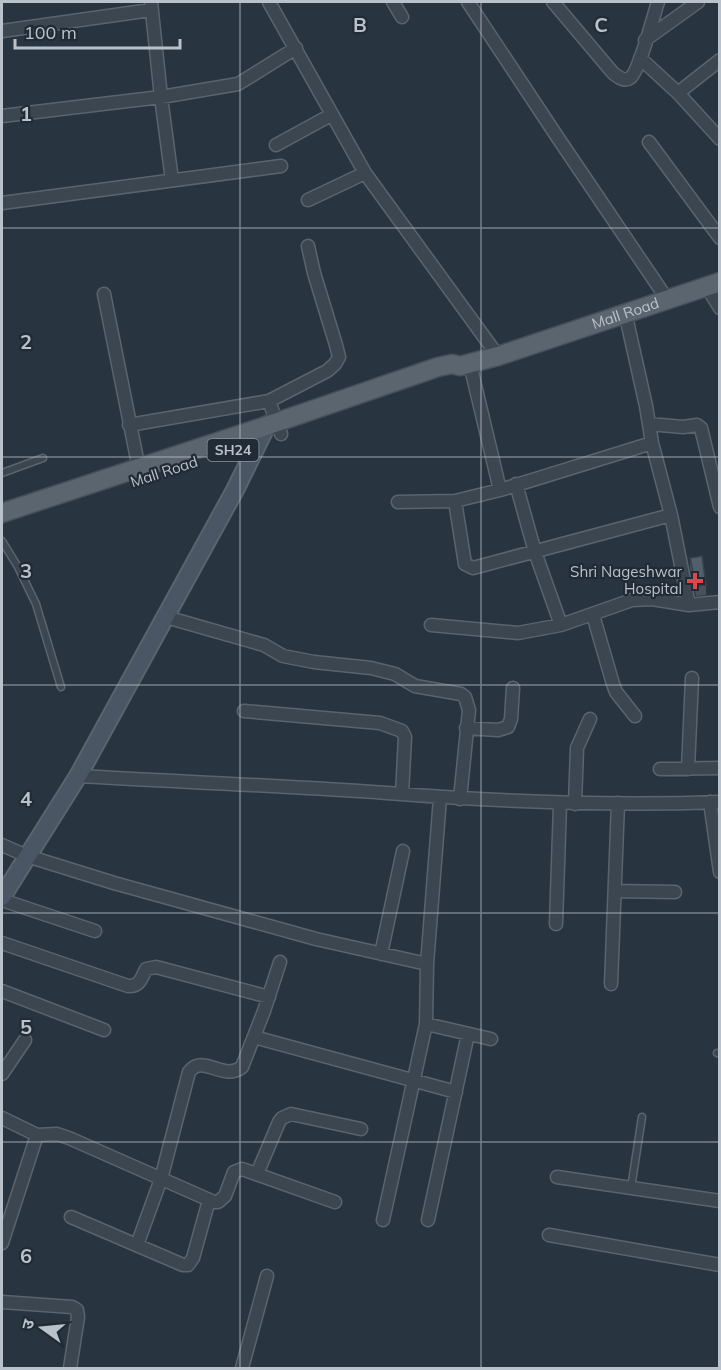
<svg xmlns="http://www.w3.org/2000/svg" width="721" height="1370" font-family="Mulish,'Noto Sans Devanagari',sans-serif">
<rect width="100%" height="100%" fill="#283440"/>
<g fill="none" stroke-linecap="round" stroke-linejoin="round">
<!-- lane casing -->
<g stroke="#5a646e" stroke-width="9">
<path id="lane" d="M2 473 43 458
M2 541 18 567 36 604 61 687
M717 1053 720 1054
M631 1188 642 1117"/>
</g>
<!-- street casing -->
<g stroke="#5a646e" stroke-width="15">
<path id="street" d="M151 2 161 97 172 180
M269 2 365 173 498 356
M393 2 402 17
M468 2 558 138 667 299
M553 2 613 73C618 77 624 82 630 78 639 72 654 14 658 2
M2 31 151 10
M645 40 698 2
M640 58 678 93 720 139
M678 93 720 60
M2 116 161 97 238 84 296 48
M649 142 720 238
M276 145 331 115
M308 200 365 173
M2 203 281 166
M707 287 720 308
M104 294 141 479
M625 312 646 406 652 443 671 515 689 605
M470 364 500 490
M269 401 281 434
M649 424 683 427 697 425 701 428 720 507
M129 425 269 401 327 371 335 364 339 357 336 345 314 273 308 246
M516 484 535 552 561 625
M455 501 465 564 473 568 671 515
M398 502 455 501 500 490 652 443
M593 615 613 684 616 692 635 716
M166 617 264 645 283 656 314 662 371 668 395 674 415 686 461 694 465 697 469 710 460 799
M431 625 518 633 561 625 632 600 652 599 689 605 720 602
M244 711 380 723 402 731 405 737 402 794
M466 728 498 730 508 727 511 719 513 688
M660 769 720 768
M688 769 692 678
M78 776C185 782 293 786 401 794 507 802 613 806 720 802
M710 802 720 872
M575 804 577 748 590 719
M2 845 27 856 114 883 316 939 427 964
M615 891 675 892
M2 900 95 931
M556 924 560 804
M2 943 128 986C140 987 142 977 146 969L156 967 269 997
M381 954 403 851
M611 984 618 803
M2 991 104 1030
M426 1024 491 1039
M254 1037 456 1092
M2 1074 25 1040
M2 1118 37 1135 57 1134 69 1138 214 1202H218L225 1196 234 1172 242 1169 335 1202
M257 1174 279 1122 282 1118 291 1114 361 1129
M557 1177 720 1201
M71 1217 183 1265H188L193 1258 209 1200
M383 1220 426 1024 427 964 440 798
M428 1220 468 1034
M549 1235 720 1265
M2 1243 37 1135
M137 1245 161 1179 189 1072C203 1053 223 1082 242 1067L264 1011 280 962
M2 1302 72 1307 77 1310 78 1317 70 1368
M242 1368 267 1276"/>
</g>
<!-- secondary casing -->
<g stroke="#5a646e" stroke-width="20">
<path id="secondary" d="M2 897 78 776 235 490 267 425"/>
</g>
<!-- primary casing -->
<g stroke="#464f5a" stroke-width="21">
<g id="primary">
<path id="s1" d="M2 513 257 429 438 367 452 364 460 366 498 356 720 282"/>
</g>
</g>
<!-- lane -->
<use href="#lane" stroke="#3c4650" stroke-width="6"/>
<!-- street -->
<use href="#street" stroke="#3c4650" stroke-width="12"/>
<!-- secondary -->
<use href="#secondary" stroke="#4a5663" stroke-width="16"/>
<!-- primary -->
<use href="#primary" stroke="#5a6570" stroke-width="18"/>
</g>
<!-- wall -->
<path fill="#46525c" d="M690 558 706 585V595L696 596 690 568Z"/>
<!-- building -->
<path fill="#515f6b" stroke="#39424b" stroke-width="1.5" d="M702 556 706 585 696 586 690 558Z"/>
<!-- grid -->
<path fill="none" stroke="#b9c1ca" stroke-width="1.5" stroke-opacity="0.55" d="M240 2V1368M481 2V1368M2 228H720M2 457H720M2 685H720M2 913H720M2 1142H720"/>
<!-- markers -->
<path fill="#e0444e" stroke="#212b36" stroke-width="2" d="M692 572h6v6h6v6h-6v6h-6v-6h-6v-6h6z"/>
<g text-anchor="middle" stroke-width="4.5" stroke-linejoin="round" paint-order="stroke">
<!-- shield labels -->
<rect fill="#212b36" stroke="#8b949e" stroke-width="1.5" x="207.5" y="439" width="51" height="22" rx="4.5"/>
<g font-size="14" font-weight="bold" fill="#b9c1ca">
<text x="233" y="455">SH24</text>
</g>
<!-- street labels -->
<g font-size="15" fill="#b9c1ca" stroke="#212b36">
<text dy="5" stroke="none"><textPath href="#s1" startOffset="656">Mall Road</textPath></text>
<text transform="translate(164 472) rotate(-18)" y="5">Mall Road</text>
</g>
<!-- poi labels -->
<g font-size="15" fill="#b9c1ca" stroke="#212b36" text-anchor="end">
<text x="682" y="577">Shri Nageshwar<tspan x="682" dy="17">Hospital</tspan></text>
</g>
</g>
<g font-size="20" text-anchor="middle" font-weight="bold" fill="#b9c1ca" stroke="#212b36" stroke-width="4.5" stroke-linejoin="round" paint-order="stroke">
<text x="360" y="32">B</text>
<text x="601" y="32">C</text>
<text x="26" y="121">1</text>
<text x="26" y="349">2</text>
<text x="26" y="578">3</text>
<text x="26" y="806">4</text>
<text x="26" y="1034">5</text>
<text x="26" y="1263">6</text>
</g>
<!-- border -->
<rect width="721" height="1370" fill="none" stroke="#b9c1ca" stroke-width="6"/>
<!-- north arrow -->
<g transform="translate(42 1328) rotate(285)" stroke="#212b36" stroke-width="4.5" paint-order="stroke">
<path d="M0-4.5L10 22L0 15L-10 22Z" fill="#b9c1ca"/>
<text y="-9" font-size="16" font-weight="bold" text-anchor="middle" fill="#b9c1ca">उ</text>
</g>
<!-- scale -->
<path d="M15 39v9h165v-9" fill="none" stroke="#b9c1ca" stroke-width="3"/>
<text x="24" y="39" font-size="18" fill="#b9c1ca" stroke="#212b36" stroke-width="4.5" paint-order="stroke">100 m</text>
</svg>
